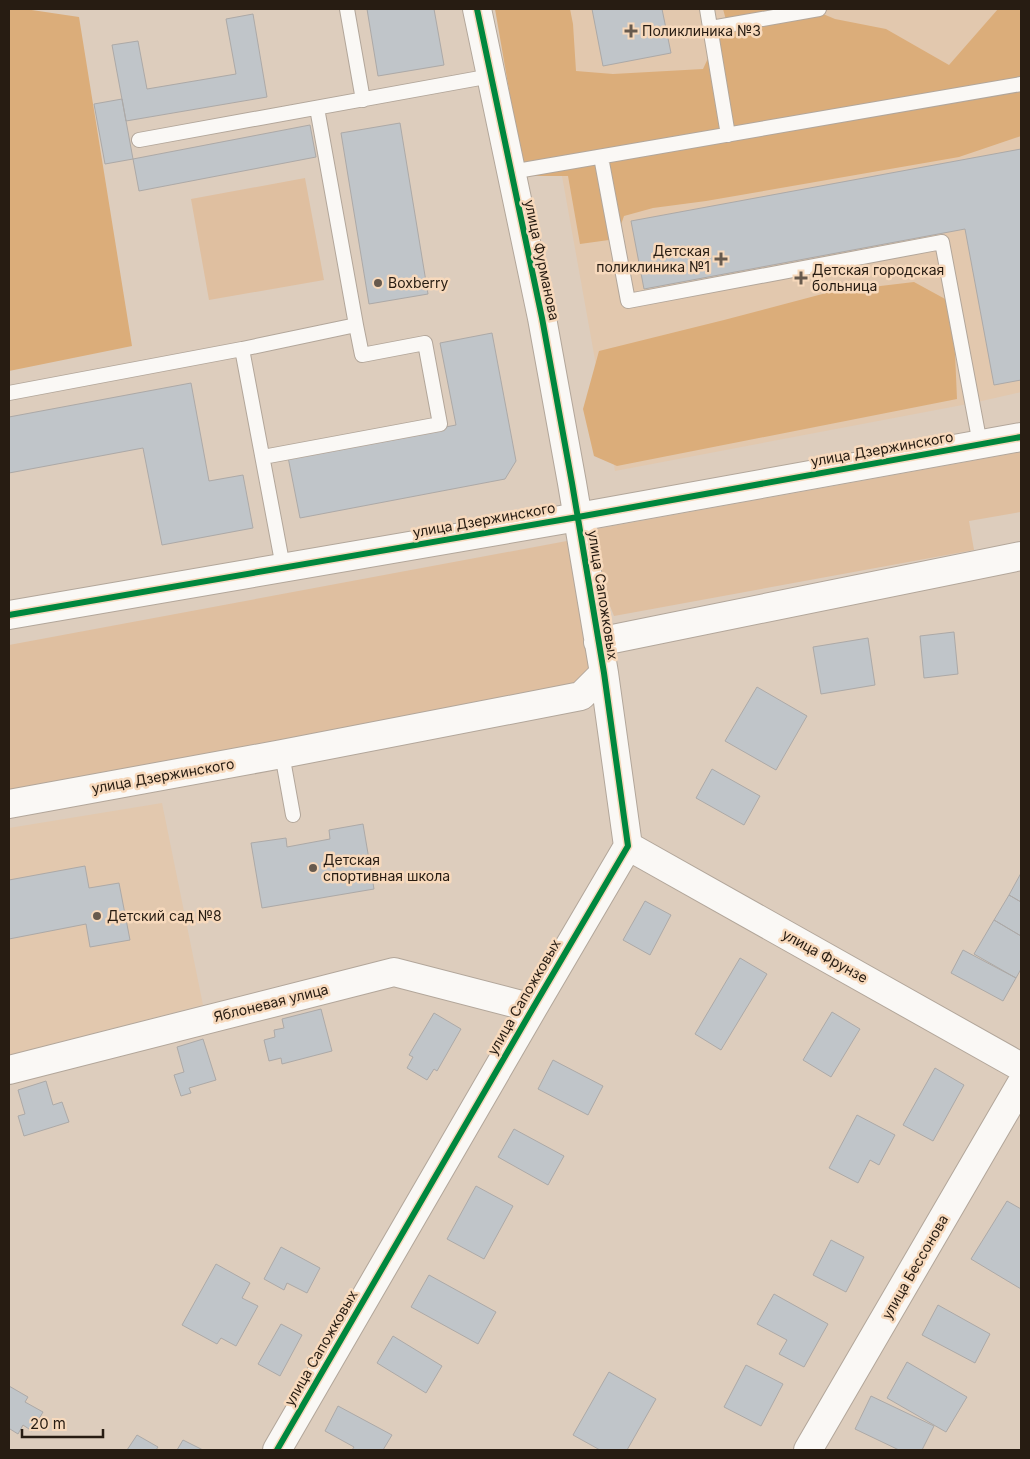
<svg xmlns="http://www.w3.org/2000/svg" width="1030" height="1459" font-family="Inter,sans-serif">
<rect width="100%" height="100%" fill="#ddcdbd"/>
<!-- built -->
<path fill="#e2c8ae" d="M532 9H1021V392L973 403 615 471Z
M162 803 203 1005 9 1055V828Z"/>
<!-- green -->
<path fill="#dfbfa0" d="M305 178 324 280 209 300 191 199Z
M1021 452V512L969 521 974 550 614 616 591 559 587 537 596 529Z
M572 540 591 669 567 689 9 792V645Z"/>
<!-- forest -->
<path fill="#dbad7a" d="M9 9H25L79 17 132 346 9 371Z
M495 9H570L573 24 576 71 613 74 703 69 726 20 723 9H816V11L835 19 886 29 949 65 998 9H1021V136L959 157 706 201 653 208 624 216 616 239 580 244 568 176H524Z
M914 282 947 300 955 353 957 399 617 466 594 456 583 409 599 351 724 320 830 292Z"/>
<!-- building -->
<path fill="#c0c5c9" stroke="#aca9a7" d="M367 9H434L444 65 378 76Z
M592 9H662L671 53 603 66Z
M253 14 267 97 126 121 112 45 138 41 147 89 236 74 226 19Z
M122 99 133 159 105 164 94 104Z
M400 123 428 294 369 304 341 133Z
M310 125 316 157 139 191 133 159Z
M1021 149V380L994 385 965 229 644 289 631 221Z
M492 333 516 461 505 479 300 518 288 457 456 425 440 343Z
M191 383 209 481 243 475 253 528 162 545 143 448 9 473V417Z
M954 632 958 674 924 678 920 636Z
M868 638 875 685 821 694 813 647Z
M757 687 807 716 776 770 725 741Z
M712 769 760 796 744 825 696 798Z
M363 824 374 889 262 908 251 843 286 838 287 847 330 839 329 830Z
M85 866 89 888 119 883 130 940 90 947 86 924 9 939V880Z
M1021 873V902L1009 895Z
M1009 895 1021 902V936L994 920Z
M645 901 671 915 650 955 623 940Z
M994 920 1021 936V969L1016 978 974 954Z
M963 950 1016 978 1003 1001 951 973Z
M740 958 767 974 721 1050 695 1034Z
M321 1009 332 1051 282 1064 281 1058 269 1061 264 1040 275 1037 274 1030 284 1028 282 1019Z
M832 1012 860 1029 831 1077 803 1060Z
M434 1013 461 1029 437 1071 434 1069 427 1080 407 1068 413 1057 409 1055Z
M203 1039 216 1080 189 1088 191 1093 181 1096 174 1075 184 1072 177 1047Z
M553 1060 603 1086 588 1115 538 1089Z
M935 1068 964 1085 933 1141 903 1125Z
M46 1081 53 1105 62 1102 69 1122 24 1136 18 1116 25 1114 18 1090Z
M857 1115 895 1135 879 1165 870 1160 858 1183 829 1168Z
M514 1129 564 1156 548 1185 498 1157Z
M476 1186 513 1206 484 1259 447 1239Z
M1007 1201 1021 1209V1289L971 1259Z
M831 1240 864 1257 846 1292 813 1275Z
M281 1247 320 1268 307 1293 287 1283 284 1290 264 1279Z
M216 1264 250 1283 242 1298 258 1306 236 1346 221 1338 217 1344 182 1325Z
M429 1275 496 1312 478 1344 411 1307Z
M774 1294 828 1324 804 1367 779 1354 787 1340 757 1324Z
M938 1305 990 1334 975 1363 922 1335Z
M281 1324 302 1335 280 1376 258 1364Z
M393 1336 442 1366 426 1393 377 1363Z
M907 1362 967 1397 946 1432 887 1398Z
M746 1365 783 1384 761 1426 724 1407Z
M609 1372 656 1399 627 1450H600L573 1435Z
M9 1386 28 1397 25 1402 43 1412 32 1431 23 1425 18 1434 10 1429 9 1431Z
M871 1396 934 1426 922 1450H899L855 1429Z
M338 1406 392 1435 383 1450H352L354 1447 325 1431Z
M137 1435 158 1447 156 1450H127Z
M183 1440 203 1450H177Z"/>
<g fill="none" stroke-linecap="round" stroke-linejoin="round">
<!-- service casing -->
<g stroke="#b2a69a" stroke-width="16">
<path id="service" d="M347 9 363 100
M707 9 728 135
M711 28 819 9
M139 140 491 76
M601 157 628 301 942 242 980 444
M511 172 1021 84
M242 349 356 325 317 108
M9 393 242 349 283 567
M263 457 440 424 425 343 362 355 356 325
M282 754 293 815"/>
</g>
<!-- minor casing -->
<g stroke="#b2a69a" stroke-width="30">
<path id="minor" d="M598 642 1021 556
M9 804 282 754 581 696 604 673
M628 846 1021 1067
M9 1070 394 972 533 1008
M277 1450 533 1008 628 846 604 673 572 483 542 318 477 9
M808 1450 1021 1084"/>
</g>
<!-- tertiary casing -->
<g stroke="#b2a69a" stroke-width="30">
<path id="tertiary" d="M9 615 578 517 1021 437"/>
</g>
<!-- service -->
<use href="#service" stroke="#faf8f5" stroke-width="14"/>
<!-- minor -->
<use href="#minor" stroke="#faf8f5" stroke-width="28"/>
<!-- tertiary -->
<use href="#tertiary" stroke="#faf8f5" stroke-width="28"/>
<!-- cycleway casing -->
<g stroke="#f7d9bc" stroke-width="9">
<path id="cycleway" d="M9 615 578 517 1021 437
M277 1450 533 1008 628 846 604 673 572 483 542 318 477 9"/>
</g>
<!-- cycleway -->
<use href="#cycleway" stroke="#00873e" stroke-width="6"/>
</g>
<!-- markers -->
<g fill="#675a4e" stroke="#f7d9bc" stroke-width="2">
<path d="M628.5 23.5h5v5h5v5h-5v5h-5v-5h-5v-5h5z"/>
<path d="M718.5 251.5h5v5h5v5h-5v5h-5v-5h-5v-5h5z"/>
<path d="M798.5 270.5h5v5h5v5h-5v5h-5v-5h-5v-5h5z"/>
<circle cx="378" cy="283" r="5"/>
<circle cx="313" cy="868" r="5"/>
<circle cx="97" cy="916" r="5"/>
</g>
<g text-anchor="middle" stroke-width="5" stroke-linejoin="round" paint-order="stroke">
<!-- poi labels -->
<g font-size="14" fill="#271c12" stroke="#f7d9bc" text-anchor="start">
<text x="642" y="36">Поликлиника №3</text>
<text x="710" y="256" text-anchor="end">Детская<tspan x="710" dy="16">поликлиника №1</tspan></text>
<text x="812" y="275">Детская городская<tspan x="812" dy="16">больница</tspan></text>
<text x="388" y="288">Boxberry</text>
<text x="323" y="865">Детская<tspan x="323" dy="16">спортивная школа</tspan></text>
<text x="107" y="921">Детский сад №8</text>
</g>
<!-- street labels -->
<g font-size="14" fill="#271c12" stroke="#f7d9bc">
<text transform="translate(542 260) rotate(78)" y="5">улица Фурманова</text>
<text transform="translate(882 449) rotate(-10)" y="5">улица Дзержинского</text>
<text transform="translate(484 520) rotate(-10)" y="5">улица Дзержинского</text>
<text transform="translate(603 595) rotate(81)" y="5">улица Сапожковых</text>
<text transform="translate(163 776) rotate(-10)" y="5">улица Дзержинского</text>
<text transform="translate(825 956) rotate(29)" y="5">улица Фрунзе</text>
<text transform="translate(524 997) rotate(-60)" y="5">улица Сапожковых</text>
<text transform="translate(271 1003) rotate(-14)" y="5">Яблоневая улица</text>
<text transform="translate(915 1267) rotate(-60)" y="5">улица Бессонова</text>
<text transform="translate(321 1348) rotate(-60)" y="5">улица Сапожковых</text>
</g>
</g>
<!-- border -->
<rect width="1030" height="1459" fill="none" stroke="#271c12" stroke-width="20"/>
<!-- scale -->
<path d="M22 1429v8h81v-8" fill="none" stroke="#271c12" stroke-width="2.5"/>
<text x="30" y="1429" font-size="15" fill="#271c12" stroke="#f7d9bc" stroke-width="4" paint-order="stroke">20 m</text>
</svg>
